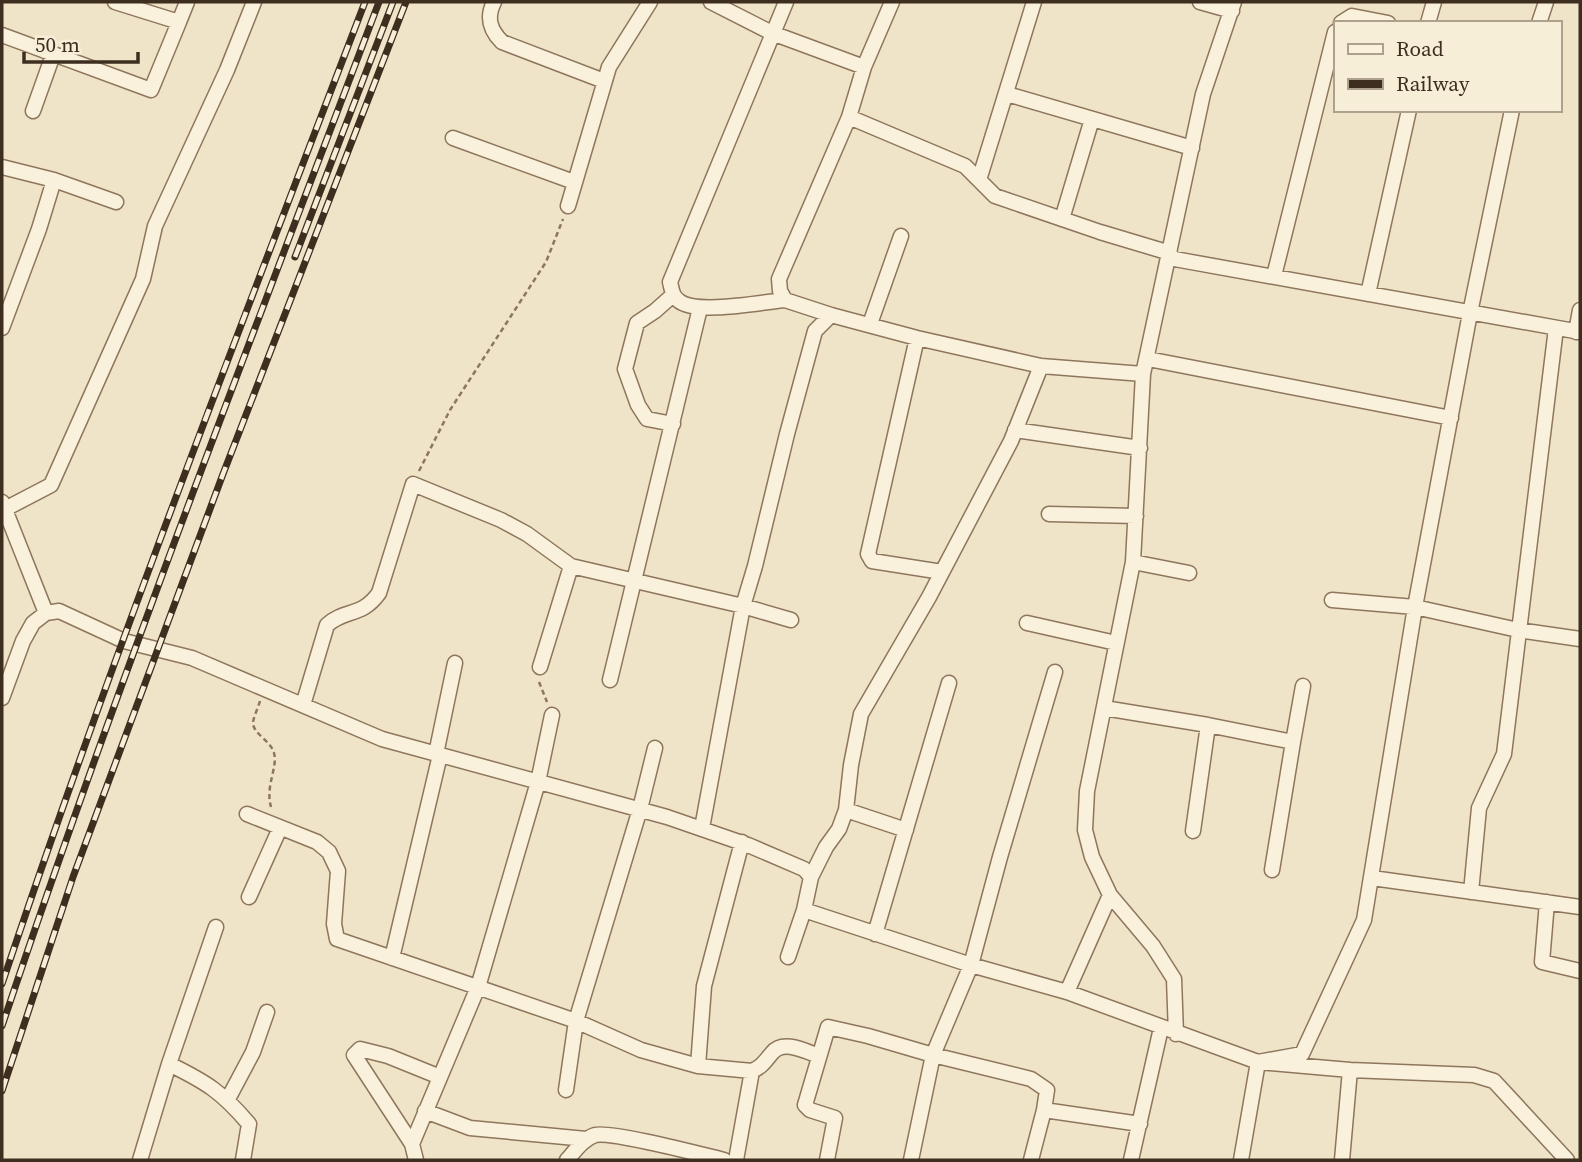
<svg xmlns="http://www.w3.org/2000/svg" width="1582" height="1162" font-family="'Source Serif 4',serif">
<rect width="100%" height="100%" fill="#f0e4c8"/>
<g fill="none" stroke-linecap="round" stroke-linejoin="round">
<!-- minor casing -->
<g stroke="#8d765c" stroke-width="17">
<path id="minor" d="M494 2C486 18 490 30 502 42L604 81
M711 2 772 33 864 67 849 117 965 166 995 196 1100 232 1170 253
M1200 2 1232 11
M179 22 187 2
M1341 23 1352 16 1388 23
M1428 23 1434 2
M1539 23 1546 2
M2 35 151 90 179 22 115 2
M864 67 892 2
M1007 94 1192 148
M33 111 53 55
M453 138 574 182
M2 167 54 180 116 202
M979 180 1034 2
M568 206 609 67 650 2
M1062 219 1092 119
M1169 258 1580 332
M1274 276 1335 32
M1368 294 1409 110
M673 295 655 311 637 323 625 369 638 405 647 419 673 424
M785 300C762 302 697 315 679 301 672 296 672 290 670 282L786 2
M831 315 785 300 780 291 779 279 849 117
M870 324 901 236
M2 328 39 229 54 180
M1576 332 1580 310
M917 338 868 554 872 561 942 572
M1148 359 1451 418
M1015 430 1140 448
M2 502 46 613
M5 509 51 485 143 279 155 226 227 70 254 2
M1049 514 1136 516
M1133 562 1189 573
M1332 600 1415 607 1518 630 1580 639
M1027 623 1116 643
M540 667 571 566
M610 680C639 556 671 432 700 308
M2 698 23 641 33 623 46 613 59 611 124 641 192 658 382 739 667 817 748 845 804 869 811 877 804 910 788 957
M303 705 327 625C346 608 361 618 379 593L413 484 501 520 527 534 571 566 743 606 791 620
M1104 708 1208 725 1293 742 1272 870
M1293 742 1303 686
M436 754 455 663
M846 810 906 830
M247 814 317 842 329 852 338 871 334 924 337 939 576 1021 641 1050 698 1066
M702 828 743 606 755 566 787 434 815 331 831 315 917 338 1041 366 1143 374
M1193 831 1208 725
M742 842 704 986 698 1066 752 1071
M811 877 826 847 839 829 846 810 851 765 861 714 929 597 1011 441 1041 366
M1372 878 1580 907
M1471 892 1479 808 1504 754 1556 328
M249 897 280 828
M1547 902 1542 962 1580 971
M804 910 971 965 1067 992 1258 1062 1350 1070 1342 1160
M875 934 949 683
M392 958 440 755
M1067 992 1110 895
M1176 1034 1174 979 1153 946 1110 895 1092 857 1085 830 1087 791 1133 562 1143 374 1203 94 1234 2
M169 1064 216 927
M1350 1070 1474 1075 1494 1081 1567 1160
M566 1090 576 1021 640 809 655 748
M228 1099 253 1052 267 1012
M425 1111 470 1128 586 1139
M412 1144 478 987 538 782 552 715
M140 1160 169 1064C206 1082 222 1092 249 1124L243 1160
M416 1160 412 1144 354 1055 360 1049 388 1056 440 1077
M567 1160C575 1151 583 1139 595 1135 612 1131 703 1155 724 1160
M736 1160 752 1071C763 1066 765 1061 772 1053 783 1039 805 1051 819 1056
M827 1160 835 1118 810 1110 805 1105 828 1027 868 1036 933 1055 971 965 1000 857 1055 672
M911 1160 933 1055 1031 1079 1047 1090 1044 1110
M1031 1160 1044 1110 1140 1124
M1131 1160 1161 1028
M1241 1160 1258 1062 1302 1054 1364 920 1415 607 1470 313 1512 110"/>
</g>
<!-- path -->
<path stroke="#8d765c" stroke-width="2.5" stroke-dasharray="5 3.5" stroke-linecap="butt" d="M419 471 450 410 546 262 563 219
M539 682 547 702
M260 701C258 708 254 716 253 722 252 733 271 741 274 753 278 768 265 786 271 807"/>
<!-- minor -->
<use href="#minor" stroke="#faf1dc" stroke-width="14"/>
<!-- rail casing -->
<g stroke="#3d2e20" stroke-width="7">
<path id="rail" d="M295 257 393 2
M2 984C113 653 240 328 365 2
M2 1026C118 681 250 342 379 2
M2 1091 73 877 223 474 406 2"/>
</g>
<!-- rail -->
<use href="#rail" stroke="#f7eed8" stroke-width="4.5" stroke-dasharray="13" stroke-linecap="butt"/>
</g>
<!-- border -->
<rect width="1582" height="1162" fill="none" stroke="#3d2e20" stroke-width="7"/>
<!-- legend -->
<rect x="1334" y="21" width="228" height="91" fill="#f7eed8" stroke="#ada18e" stroke-width="2"/>
<rect x="1348" y="44" width="35" height="10" fill="#faf1dc" stroke="#ada18e" stroke-width="2"/>
<text x="1396" y="56" font-size="21" fill="#3d2e20">Road</text>
<rect x="1348" y="79" width="35" height="10" fill="#3d2e20" stroke="#ada18e" stroke-width="2"/>
<text x="1396" y="91" font-size="21" fill="#3d2e20">Railway</text>
<!-- scale -->
<path d="M24 52v10h114v-10" fill="none" stroke="#3d2e20" stroke-width="3.5"/>
<text x="35" y="52" font-size="21" fill="#3d2e20" stroke="#f7eed8" stroke-width="5" paint-order="stroke">50 m</text>
</svg>
